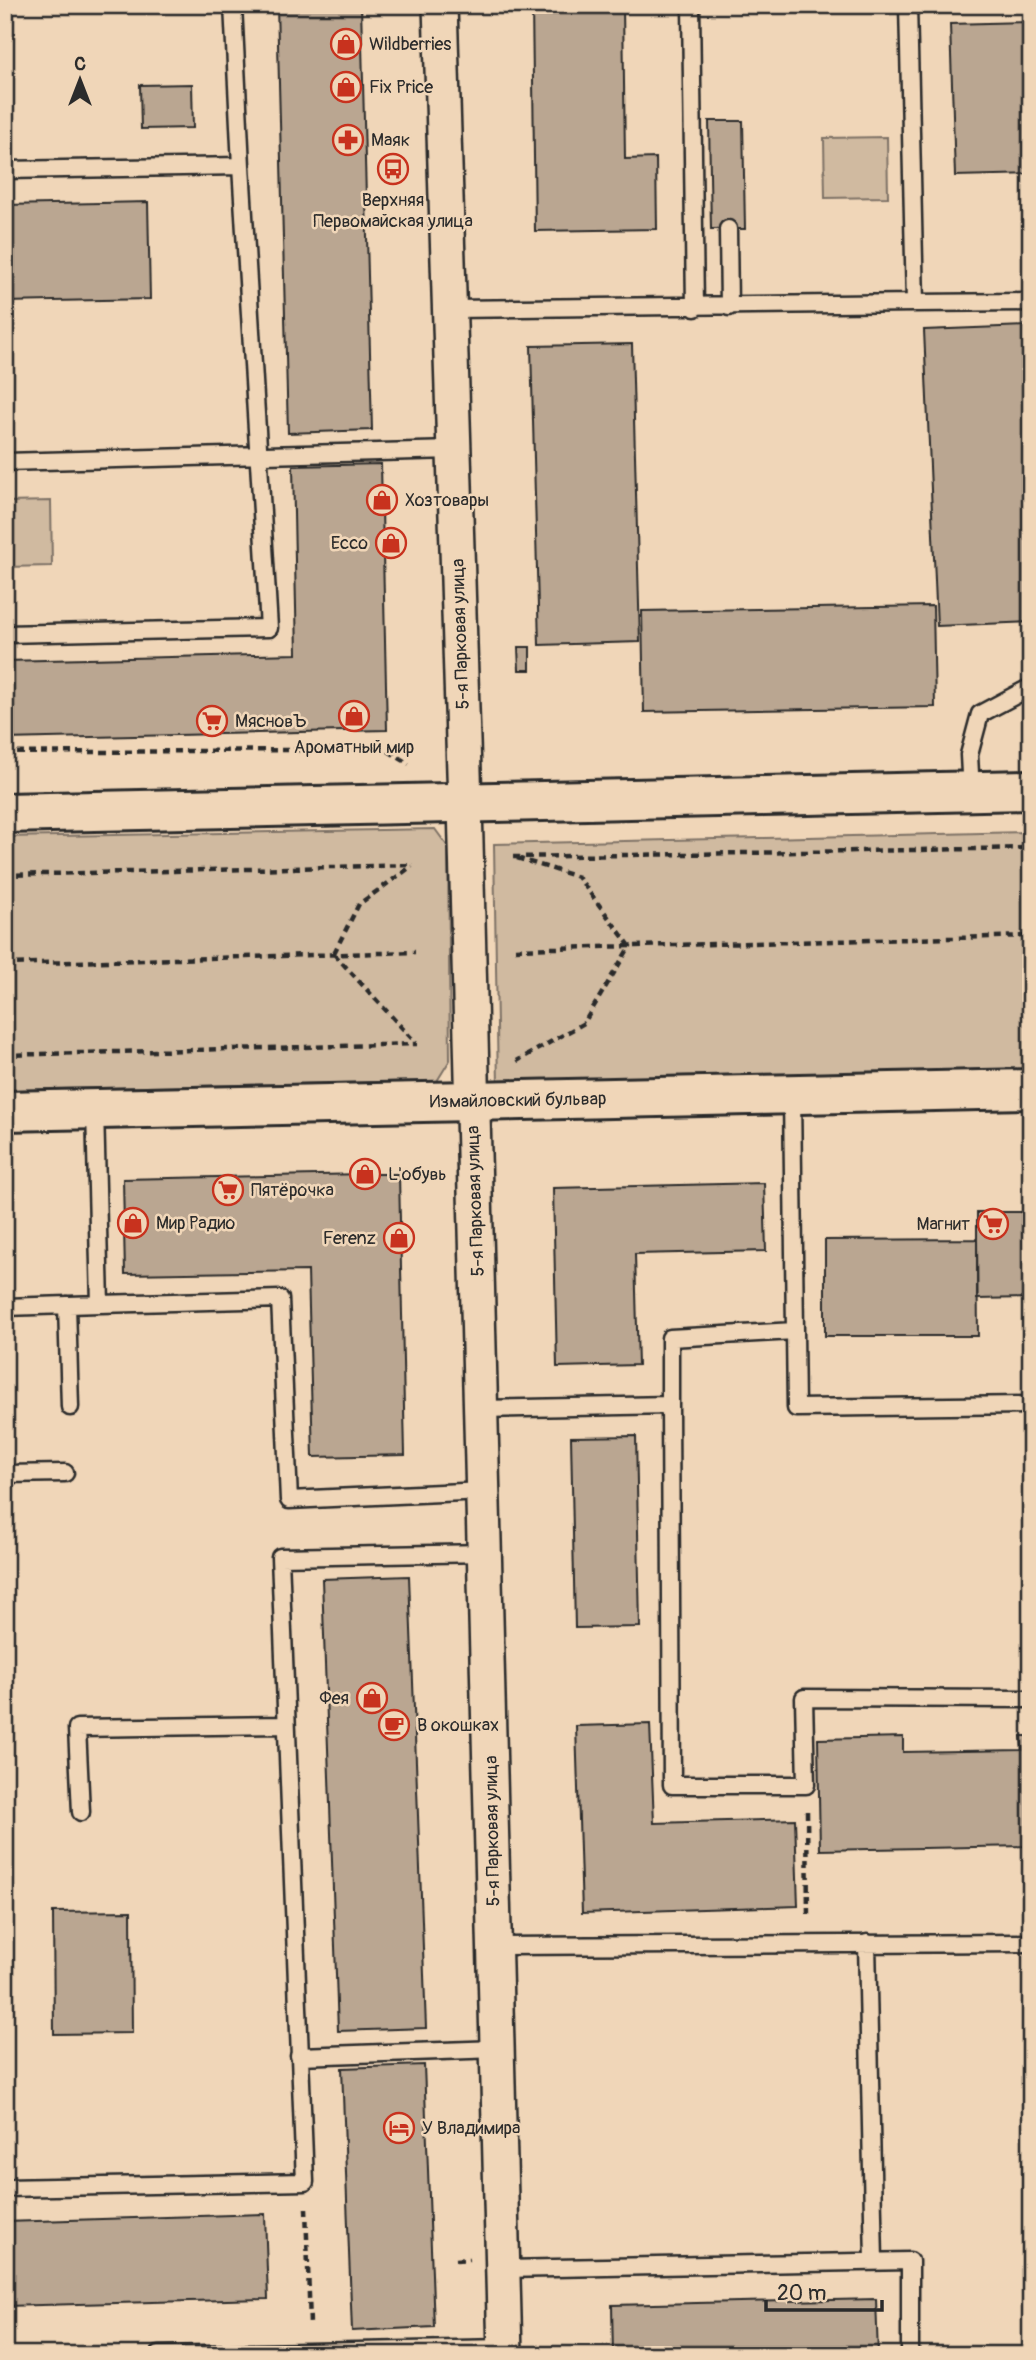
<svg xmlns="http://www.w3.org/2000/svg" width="1036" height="2360" font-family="Pangolin,sans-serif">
<rect width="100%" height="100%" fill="#f0d6b8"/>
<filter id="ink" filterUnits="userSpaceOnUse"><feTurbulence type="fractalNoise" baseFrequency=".0143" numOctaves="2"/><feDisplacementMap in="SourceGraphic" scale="14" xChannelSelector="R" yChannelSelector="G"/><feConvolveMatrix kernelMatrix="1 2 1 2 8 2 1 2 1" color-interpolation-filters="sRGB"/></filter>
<g filter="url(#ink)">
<!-- green -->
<path fill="#d0baa0" stroke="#7e7266" stroke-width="2" d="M887 137 888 197 825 198 824 138Z
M51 501 52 566 5 567V502Z
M435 829 448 847 450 1060 437 1081 5 1090V837Z
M1031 832V1072L498 1087 494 844Z"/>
<!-- building -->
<path fill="#baa691" stroke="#2b2b2b" stroke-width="2" d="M277 5H361L372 430 288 433Z
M532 5H623L625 159 656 158 657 229 535 231Z
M1031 22V174L955 176 950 24Z
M192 84 193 128 141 129 140 85Z
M709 121H743L745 229H711Z
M148 202 150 299 5 302V205Z
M1028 326 1031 622 937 626 924 330Z
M632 344 640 642 539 645 531 346Z
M381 464 387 730 5 739V661L297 654 293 466Z
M933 606 935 707 644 712 642 611Z
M518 647H530V670H519Z
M365 1174H399L405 1455 313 1457 308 1271 125 1274 123 1179Z
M764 1183 766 1251 635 1254 638 1365 557 1367 553 1188Z
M977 1212H1031V1298L977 1299Z
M977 1239 978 1336H825V1240Z
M636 1436 640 1627 575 1628 571 1437Z
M409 1576 426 2028 338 2031 322 1579Z
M650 1724 654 1823 795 1819 798 1906 582 1913 576 1726Z
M1021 1736H1031V1846L820 1850 818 1739 903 1737V1752L1022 1750Z
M131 1911 132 2033 54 2034 53 1912Z
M424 2065 434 2327 352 2331 342 2068Z
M265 2214 268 2299 5 2306V2222Z
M876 2299 878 2355H613L612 2305Z"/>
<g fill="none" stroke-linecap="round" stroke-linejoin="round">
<!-- lane casing -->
<g stroke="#2b2b2b" stroke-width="21">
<path id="lane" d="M233 5 241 166
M691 5 695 308
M5 170 241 166 269 628 5 634
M728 229 729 307
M915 303 1031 302
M451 309 915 303 908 5
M5 462 454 450
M971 792 969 755 980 714 1031 687
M100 1304 280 1299 289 1500 484 1491
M67 1305 70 1407
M5 1307 100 1304 95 1110
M795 1331 796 1408 1031 1405
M670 1405 672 1785H806L804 1698 1031 1699
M481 1409 670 1405V1338L795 1331 792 1096
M5 1474 65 1473
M81 1812 77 1728 286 1725
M867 1943 874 2261
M495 1946 1031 1943
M299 2056 498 2049
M5 2188 305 2182 280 1557 485 1553
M503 2269 910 2261V2355
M159 2355 505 2348"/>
</g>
<!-- street casing -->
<g stroke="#2b2b2b" stroke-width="38">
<path id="street" d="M440 5 465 804 505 2355"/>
</g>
<!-- secondary casing -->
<g stroke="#2b2b2b" stroke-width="44">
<path id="secondary" d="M5 813 1031 790
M5 1111 1031 1089"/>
</g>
<!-- path -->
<path stroke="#2b2b2b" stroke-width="4.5" stroke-dasharray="7 5" stroke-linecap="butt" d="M5 753 385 749 409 764
M513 857 1031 848
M517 858 578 877 630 946 584 1023 517 1061
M5 875 413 865
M515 949 1031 936
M334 953 359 904 412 866
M334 954 416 1043
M5 964 415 952
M5 1055 417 1044
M807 1811 808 1918
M306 2208 310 2325
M456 2260 469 2259"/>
<!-- lane -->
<use href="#lane" stroke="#f0d6b8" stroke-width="16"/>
<!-- street -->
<use href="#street" stroke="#f0d6b8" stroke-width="33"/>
<!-- secondary -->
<use href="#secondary" stroke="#f0d6b8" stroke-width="38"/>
</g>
</g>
<!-- icons -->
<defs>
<g id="shop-ring" transform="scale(1.575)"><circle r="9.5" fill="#f0d6b8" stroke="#c8321e" stroke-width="1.5"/><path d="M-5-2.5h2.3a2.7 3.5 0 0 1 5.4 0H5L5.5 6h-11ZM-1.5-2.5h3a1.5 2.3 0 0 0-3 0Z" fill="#c8321e"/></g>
<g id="pharmacy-ring" transform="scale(1.575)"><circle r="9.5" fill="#f0d6b8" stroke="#c8321e" stroke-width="1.5"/><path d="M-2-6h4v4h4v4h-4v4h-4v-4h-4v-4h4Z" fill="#c8321e"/></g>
<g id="bus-ring" transform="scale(1.575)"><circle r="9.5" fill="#f0d6b8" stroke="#c8321e" stroke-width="1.5"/><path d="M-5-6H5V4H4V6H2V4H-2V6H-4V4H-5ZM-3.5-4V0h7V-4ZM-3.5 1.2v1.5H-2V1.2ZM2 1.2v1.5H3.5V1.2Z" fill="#c8321e"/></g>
<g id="supermarket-ring" transform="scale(1.575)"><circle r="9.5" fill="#f0d6b8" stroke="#c8321e" stroke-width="1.5"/><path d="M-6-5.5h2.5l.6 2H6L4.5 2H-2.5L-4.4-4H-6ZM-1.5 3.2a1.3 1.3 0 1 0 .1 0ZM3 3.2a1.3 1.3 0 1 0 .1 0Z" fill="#c8321e"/></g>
<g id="cafe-ring" transform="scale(1.575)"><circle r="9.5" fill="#f0d6b8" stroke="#c8321e" stroke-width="1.5"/><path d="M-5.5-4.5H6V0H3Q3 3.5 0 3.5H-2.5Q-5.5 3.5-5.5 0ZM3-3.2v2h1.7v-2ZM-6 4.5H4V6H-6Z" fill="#c8321e"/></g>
<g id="hotel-ring" transform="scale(1.575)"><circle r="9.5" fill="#f0d6b8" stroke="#c8321e" stroke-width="1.5"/><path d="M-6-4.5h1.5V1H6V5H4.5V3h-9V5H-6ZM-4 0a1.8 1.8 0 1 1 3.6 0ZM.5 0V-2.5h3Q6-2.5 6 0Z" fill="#c8321e"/></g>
</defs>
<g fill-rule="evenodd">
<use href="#shop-ring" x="346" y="44"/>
<use href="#shop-ring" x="346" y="87"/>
<use href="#pharmacy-ring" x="348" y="140"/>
<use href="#bus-ring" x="393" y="169"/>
<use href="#shop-ring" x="382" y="500"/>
<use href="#shop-ring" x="391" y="543"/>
<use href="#shop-ring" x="354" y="716"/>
<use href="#supermarket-ring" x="212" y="721"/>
<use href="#shop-ring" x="365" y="1174"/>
<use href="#supermarket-ring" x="228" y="1190"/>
<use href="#shop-ring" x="133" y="1223"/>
<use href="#supermarket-ring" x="993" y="1224"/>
<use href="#shop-ring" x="399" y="1238"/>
<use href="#shop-ring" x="372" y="1698"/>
<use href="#cafe-ring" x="394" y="1725"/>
<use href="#hotel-ring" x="399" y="2128"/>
</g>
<g text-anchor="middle" stroke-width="5" stroke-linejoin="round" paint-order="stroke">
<!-- poi labels -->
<g font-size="18" fill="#2b2b2b" stroke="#f0d6b8" text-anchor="start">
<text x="369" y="50">Wildberries</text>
<text x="369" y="93">Fix Price</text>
<text x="371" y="146">Маяк</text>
<text x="393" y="206" text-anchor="middle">Верхняя<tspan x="393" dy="21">Первомайская улица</tspan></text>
<text x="405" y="506">Хозтовары</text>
<text x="368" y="549" text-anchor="end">Ecco</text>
<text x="235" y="727">МясновЪ</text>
<text x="354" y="753" text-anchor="middle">Ароматный мир</text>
<text x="388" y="1180">L'обувь</text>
<text x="251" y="1196">Пятёрочка</text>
<text x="156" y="1229">Мир Радио</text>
<text x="970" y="1230" text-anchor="end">Магнит</text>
<text x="376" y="1244" text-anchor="end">Ferenz</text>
<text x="349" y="1704" text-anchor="end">Фея</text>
<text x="417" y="1731">В окошках</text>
<text x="422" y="2134">У Владимира</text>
</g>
<!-- street labels -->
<g font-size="18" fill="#2b2b2b" stroke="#f0d6b8">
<text transform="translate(460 634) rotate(-92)" y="6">5-я Парковая улица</text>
<text transform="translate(518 1100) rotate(-1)" y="6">Измайловский бульвар</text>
<text transform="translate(475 1201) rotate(-92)" y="6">5-я Парковая улица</text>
<text transform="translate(492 1831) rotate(-91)" y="6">5-я Парковая улица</text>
</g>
</g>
<!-- margin -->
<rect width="1036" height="2360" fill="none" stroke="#f0d6b8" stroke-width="28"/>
<rect x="14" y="14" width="1008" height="2332" fill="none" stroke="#2b2b2b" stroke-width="2.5" filter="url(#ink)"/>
<!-- north arrow -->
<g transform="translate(80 80)" stroke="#f0d6b8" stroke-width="5" paint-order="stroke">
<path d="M0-5L12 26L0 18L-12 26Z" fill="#2b2b2b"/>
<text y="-10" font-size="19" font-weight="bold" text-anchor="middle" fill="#2b2b2b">С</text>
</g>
<!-- scale -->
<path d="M766 2300v10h116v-10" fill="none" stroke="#2b2b2b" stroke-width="3.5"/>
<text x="777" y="2300" font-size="21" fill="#2b2b2b" stroke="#f0d6b8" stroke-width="5" paint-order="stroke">20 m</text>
</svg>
